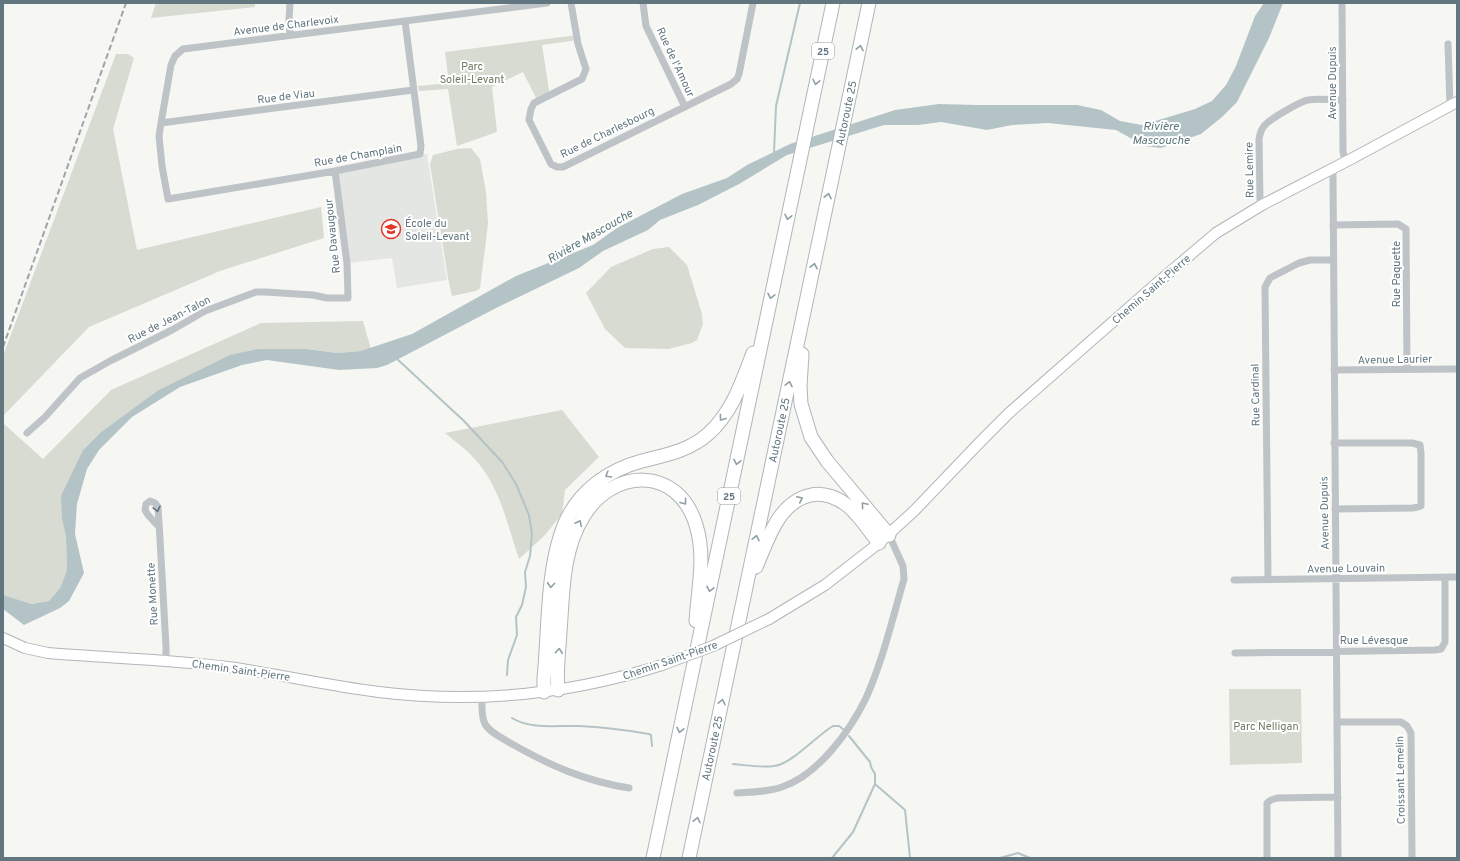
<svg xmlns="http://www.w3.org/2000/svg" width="1460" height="861" font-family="Overpass,sans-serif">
<rect width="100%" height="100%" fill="#f6f6f3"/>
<!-- built -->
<path fill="#e4e6e4" d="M427 154 447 280 397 288 392 258 347 263 336 173Z"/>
<!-- green -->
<path fill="#d7dbd2" d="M156 3H255V7L151 18Z
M577 35V40L542 45 549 90 552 95 538 102 523 72 492 87 497 132 457 146 448 89 419 91 418 86 449 83 445 52Z
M116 54H128L134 58 113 129 137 250 321 207 324 238 220 271 89 327 3 416V356Z
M471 148 480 159 486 192 488 224 480 288 476 291 452 296 448 278 430 164 433 155 457 149Z
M669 247 687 265 702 314 703 324 697 340 692 343 668 349 625 348 605 329 586 293 611 267 653 249Z
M363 321 371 349 361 351 337 353 306 349H258L157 391 101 432 83 450 62 519 66 537 67 570 60 588 49 601 32 604 3 595V423L43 459 111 390 261 323Z
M562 410 599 457 565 490 562 514 545 535 519 559C508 527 501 491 479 464 470 452 457 443 445 433Z
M1229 689H1301L1302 763 1230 765Z"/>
<!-- water -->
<path fill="#b4c4c6" d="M1264 3H1283L1269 38 1237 102 1222 117 1201 134 1161 148 1145 146 1116 130 1048 123 1012 125 987 130 941 122 918 125H884L787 155 739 184 698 205 660 220 648 230 603 251 579 268 496 308 387 365 377 368 339 370 267 360 242 365 180 387 132 417 99 450 87 469 77 504 75 534 84 573 69 601 60 608 24 625 3 609V595L32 604 49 601 60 588 67 570 66 537 62 519 61 496 83 450 101 432 157 391 230 355 258 349H306L337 353 361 351 412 334 516 276 593 245 617 228 682 194 727 178 747 165 790 144 895 110 939 104 976 105H1077L1101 110 1120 121 1142 125 1195 109 1212 101 1226 85 1236 66 1255 16Z"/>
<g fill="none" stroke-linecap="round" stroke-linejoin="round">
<!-- stream -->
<path stroke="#b4c4c6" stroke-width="2" d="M774 152 776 106 800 3
M396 358 464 421 503 463 516 484 529 515 532 534 530 556 525 572 526 587 522 605 516 617 517 635 508 660 507 675
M512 718C531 730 558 725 579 726 602 727 626 730 649 734L651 735 652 746
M733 764C746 765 760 768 774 766 792 764 816 736 833 726H839L843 729
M875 784 905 810 910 858
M832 858 853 832 875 784V774L871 767 870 762 849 736
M1000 858 1018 853 1030 858"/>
<!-- secondary casing -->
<g stroke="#afb7ba" stroke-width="12">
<path id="secondary" d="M769 619 825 585 879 543 915 510 983 439 1009 413 1157 283 1216 233 1262 205 1351 159 1457 102
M3 638 25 648 48 653C108 658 169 659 228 667 279 674 328 686 379 692 474 704 571 694 662 665"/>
</g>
<!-- highway casing -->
<g stroke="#b0b6b9" stroke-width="15">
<path id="highway" d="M802 354 800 386 801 404 811 437 827 461 889 535
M756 567C768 540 778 502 811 495 824 492 838 498 848 506 860 516 869 531 879 543
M558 690C556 671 559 651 560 632 563 594 562 551 583 517 612 468 678 465 696 525 706 556 698 589 696 621
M544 692V678C549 630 546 568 565 523 579 491 608 470 642 461 665 455 689 451 708 434 732 413 742 382 753 353
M653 858 833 3
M689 858 869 3"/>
</g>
<!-- street -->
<path stroke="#bdc3c6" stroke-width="7" d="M290 3 289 19 290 35
M571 3 578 44 586 69 582 79 534 103 531 109 529 120 551 164 557 167H563L731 84 737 79 739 74 753 3
M643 3 646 26 685 107
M1342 3 1343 151 1345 162
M405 21 421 146 420 154 335 171 168 199 162 166 159 136 161 123 171 65 175 56 183 49 547 3
M1448 44 1450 106
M161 123 413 90
M1331 169 1333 174 1338 858
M1262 205 1260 199 1259 139C1260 133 1261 129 1265 125 1270 119 1301 101 1308 100 1319 98 1332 100 1343 100
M1333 225 1398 224 1406 229 1407 369
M1334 370 1457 369
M27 433 45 417 80 378 110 361 172 330 205 311 256 292H265L313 295 327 298H348L347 263 335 171
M1334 443H1412L1420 445 1421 453V506L1413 508 1335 509
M159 527 148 515 145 510 146 504 150 501 155 503 158 507 160 539 166 647V660
M1268 579 1265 287 1270 278 1299 263 1310 260H1332
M1234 580 1457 577
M1235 653 1435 650 1441 649 1445 642V578
M482 697C482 705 481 717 485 724 490 733 504 739 512 744 551 766 585 781 629 788
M1337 722H1401L1407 726 1411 733 1412 858
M737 793C752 792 768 792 782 787 818 775 850 731 866 698 882 663 893 617 904 579L903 566 889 535
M1267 858V803L1271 800 1277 798 1338 797"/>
<!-- secondary -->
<use href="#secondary" stroke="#fff" stroke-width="10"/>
<!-- highway -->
<use href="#highway" stroke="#fff" stroke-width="13"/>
<!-- rail -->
<path stroke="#9ca6aa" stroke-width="2" stroke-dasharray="6 3" stroke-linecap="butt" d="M3 347 126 3"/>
<!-- secondary-bridge casing -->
<g stroke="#afb7ba" stroke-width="12" stroke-linecap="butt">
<path id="secondary-bridge" d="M662 665 713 646 769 619"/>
</g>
<!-- secondary-bridge -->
<use href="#secondary-bridge" stroke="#fff" stroke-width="10"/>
</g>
<!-- one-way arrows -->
<defs><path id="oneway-chevron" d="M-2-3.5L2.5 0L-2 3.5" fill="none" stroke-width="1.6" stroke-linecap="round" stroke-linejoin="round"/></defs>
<g stroke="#909fa5">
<use href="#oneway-chevron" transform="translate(860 48) rotate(-78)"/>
<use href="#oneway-chevron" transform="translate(816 82) rotate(102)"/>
<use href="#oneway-chevron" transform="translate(828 196) rotate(-78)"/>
<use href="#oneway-chevron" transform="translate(788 217) rotate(102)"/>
<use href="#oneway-chevron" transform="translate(814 266) rotate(-78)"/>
<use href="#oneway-chevron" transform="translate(771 296) rotate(102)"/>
<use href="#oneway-chevron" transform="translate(789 384) rotate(-78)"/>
<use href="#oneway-chevron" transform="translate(722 418) rotate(126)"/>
<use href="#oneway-chevron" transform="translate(737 462) rotate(102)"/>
<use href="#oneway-chevron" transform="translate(608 475) rotate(149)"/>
<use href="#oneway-chevron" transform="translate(800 499) rotate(-25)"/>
<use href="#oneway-chevron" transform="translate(684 502) rotate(53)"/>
<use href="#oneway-chevron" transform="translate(864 505) rotate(-130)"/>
<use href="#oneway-chevron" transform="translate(579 523) rotate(-64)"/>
<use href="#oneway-chevron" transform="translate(756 538) rotate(-78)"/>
<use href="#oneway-chevron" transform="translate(551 585) rotate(95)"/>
<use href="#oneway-chevron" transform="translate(710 589) rotate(102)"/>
<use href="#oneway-chevron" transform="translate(559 651) rotate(-86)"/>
<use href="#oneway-chevron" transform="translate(722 702) rotate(-78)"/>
<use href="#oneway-chevron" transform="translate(680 730) rotate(102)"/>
<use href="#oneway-chevron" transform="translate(697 820) rotate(-78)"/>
</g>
<use stroke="#61767e" href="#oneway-chevron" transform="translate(157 509) rotate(76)"/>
<!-- icons -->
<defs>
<g id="school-ring" transform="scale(1)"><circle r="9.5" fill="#fff" stroke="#e33626" stroke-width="1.5"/><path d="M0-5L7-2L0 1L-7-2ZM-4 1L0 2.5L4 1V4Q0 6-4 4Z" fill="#e33626"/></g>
</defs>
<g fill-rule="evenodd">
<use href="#school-ring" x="391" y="229"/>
</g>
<g text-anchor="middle" stroke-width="4" stroke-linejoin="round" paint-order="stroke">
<!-- shield labels -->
<g fill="#fff" stroke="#909fa5" stroke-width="1">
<rect x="812" y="43" width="22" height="16" rx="3"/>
<rect x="718" y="488" width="22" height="16" rx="3"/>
</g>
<g font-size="10" font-weight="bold" fill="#61767e">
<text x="823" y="55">25</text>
<text x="729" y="500">25</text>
</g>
<!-- street labels -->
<g font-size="11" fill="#61767e" stroke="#fff">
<text transform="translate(286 25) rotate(-7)" y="4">Avenue de Charlevoix</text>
<text transform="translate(676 62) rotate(65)" y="4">Rue de l'Amour</text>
<text transform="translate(1332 83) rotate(-90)" y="4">Avenue Dupuis</text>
<text transform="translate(286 96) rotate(-7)" y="4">Rue de Viau</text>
<text transform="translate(846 113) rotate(-78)" y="4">Autoroute 25</text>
<text transform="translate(607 132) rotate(-26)" y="4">Rue de Charlesbourg</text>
<text transform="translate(358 155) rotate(-10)" y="4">Rue de Champlain</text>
<text transform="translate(1249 170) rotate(-91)" y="4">Rue Lemire</text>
<text transform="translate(332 236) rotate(-96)" y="4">Rue Davaugour</text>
<text transform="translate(1396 274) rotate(-90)" y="4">Rue Paquette</text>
<text transform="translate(1151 289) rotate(-41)" y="4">Chemin Saint-Pierre</text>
<text transform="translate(169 319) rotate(-27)" y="4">Rue de Jean-Talon</text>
<text transform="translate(1395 359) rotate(-1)" y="4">Avenue Laurier</text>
<text transform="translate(1255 395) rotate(-91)" y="4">Rue Cardinal</text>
<text transform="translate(779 430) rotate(-78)" y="4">Autoroute 25</text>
<text transform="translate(1324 513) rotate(-91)" y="4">Avenue Dupuis</text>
<text transform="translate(1346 568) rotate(-1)" y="4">Avenue Louvain</text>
<text transform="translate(152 594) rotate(-93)" y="4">Rue Monette</text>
<text x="1374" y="644">Rue Lévesque</text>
<text transform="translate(670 660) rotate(-19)" y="4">Chemin Saint-Pierre</text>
<text transform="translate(241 670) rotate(8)" y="4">Chemin Saint-Pierre</text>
<text transform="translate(712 748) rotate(-78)" y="4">Autoroute 25</text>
<text transform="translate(1400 780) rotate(-91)" y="4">Croissant Lemelin</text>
</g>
<!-- park labels -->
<g font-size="11" fill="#6c7b64" stroke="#fff">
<text x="472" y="70">Parc<tspan x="472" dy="13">Soleil-Levant</tspan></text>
<text x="1266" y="730">Parc Nelligan</text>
</g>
<!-- poi labels -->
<g font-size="11" fill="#61767e" stroke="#fff" text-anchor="start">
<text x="405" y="227">École du<tspan x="405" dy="13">Soleil-Levant</tspan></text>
</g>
<!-- water labels -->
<g font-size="12" font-style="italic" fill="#5c7679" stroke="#fff">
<text x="1161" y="130">Rivière<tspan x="1161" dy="14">Mascouche</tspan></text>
<text transform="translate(590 236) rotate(-30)" y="4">Rivière Mascouche</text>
</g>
</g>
<!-- border -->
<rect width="1460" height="861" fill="none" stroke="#61767e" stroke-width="8"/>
</svg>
